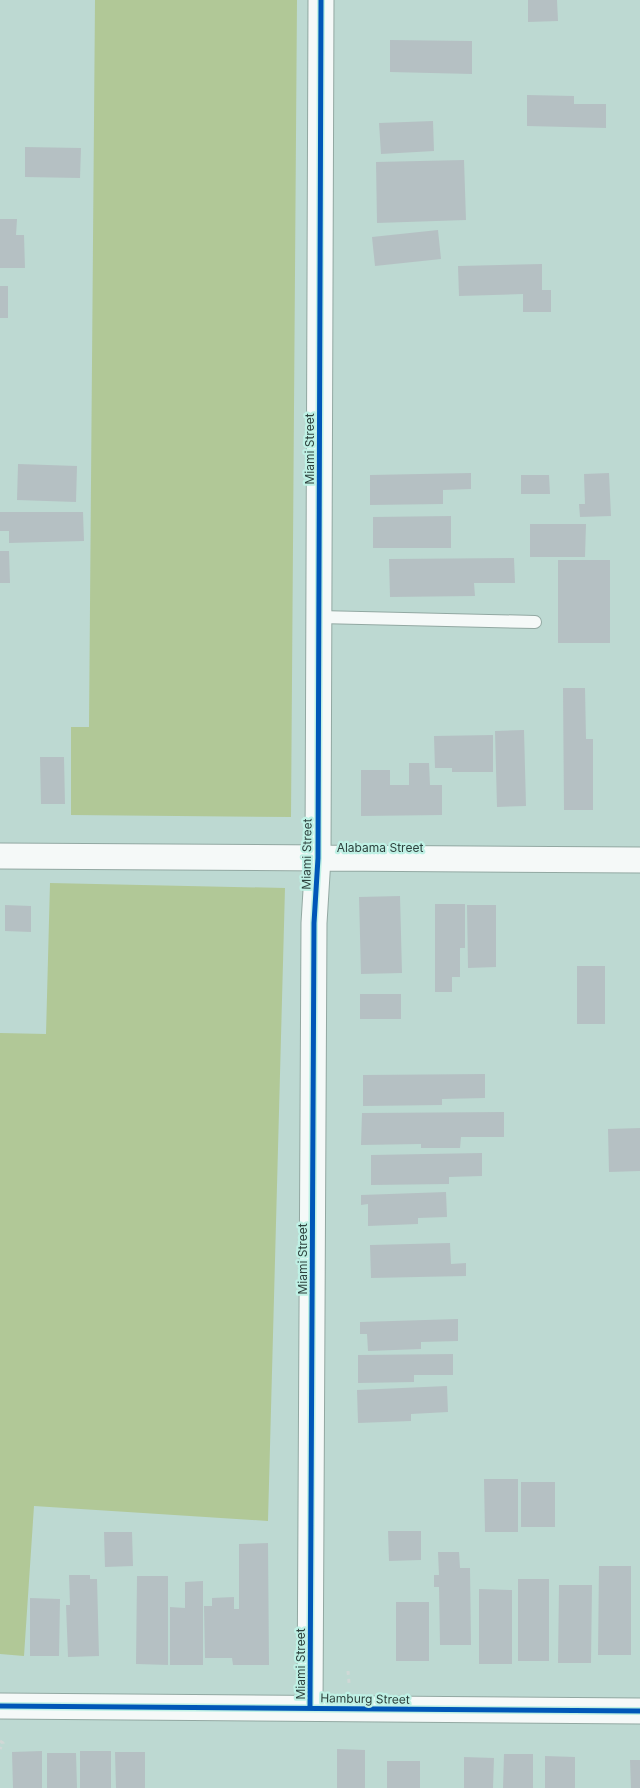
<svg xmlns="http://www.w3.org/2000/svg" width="640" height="1788" font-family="Inter,sans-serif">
<rect width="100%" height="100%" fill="#bdd9d2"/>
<!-- green -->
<path fill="#b1c897" d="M95 0H297L291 817 71 815V727H89Z
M50 883 285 888 268 1521 34 1506 24 1656 0 1654V1033L46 1034Z"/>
<!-- building -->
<path fill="#b5c0c3" d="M528 0H557L558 21 528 22Z
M390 40 472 41V74L390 72Z
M527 95 574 96V104H606V128L527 126Z
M433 121 434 151 381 154 379 123Z
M25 147 81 148 80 178 25 177Z
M464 160 466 220 377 223 376 162Z
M0 219H17L16 235H24L25 268H0Z
M438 230 441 259 375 266 372 237Z
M542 264V290H551V312H523V294L459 296 458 266Z
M0 286H8V318H0Z
M18 464 77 466 76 502 17 500Z
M471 473V489L443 490V504L370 505V475Z
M609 473 611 516 580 517 579 504H585L584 474Z
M521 475H549L550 494H521Z
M0 512H83L84 541 9 543V531H0Z
M451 516V548H373V517Z
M530 524H586L585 557H530Z
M0 551H9L10 583H0Z
M514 558 515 583H474L475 596 390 597 389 559Z
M558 560H610V643H558Z
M563 688H585L586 739H593V810H564Z
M524 730 526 806 497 807 495 731Z
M493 735V772H452V768H435L434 736Z
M40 757H64L65 804H41Z
M409 763H429L430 785H442V815L361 816V770H390V785H409Z
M400 896 402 973 361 974 359 897Z
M435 904H465V948H460V977H452V992H435Z
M5 905 31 906V932L5 931Z
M467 905H496V967L468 968Z
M577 966H605V1024H577Z
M360 994H401V1019H360Z
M485 1074V1098L442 1099V1105L363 1106V1075Z
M504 1112V1137H461L460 1148H421V1144L361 1145 362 1113Z
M640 1128V1171L609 1172 608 1129Z
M482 1153V1176L449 1177V1184L371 1185V1155Z
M446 1192 447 1217 418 1218V1224L368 1226V1204L361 1205V1195Z
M450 1243 451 1264 466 1263V1276L371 1278 370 1245Z
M458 1319V1341L421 1342V1349L368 1351 367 1334H360V1322Z
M453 1354V1375H414V1382L358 1383V1355Z
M447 1386 448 1412 411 1414V1421L358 1423 357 1390Z
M484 1479H518V1532H485Z
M521 1482H555V1527H521Z
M388 1531H421V1560L389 1561Z
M104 1532H132L133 1566 105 1567Z
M268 1543 269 1665H233L232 1658H205L204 1606H212V1598L234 1597V1609H239V1544Z
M438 1552H459L460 1568H470L471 1645H440L439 1587H434V1575H439Z
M599 1566H631V1655H598Z
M69 1575H90V1579H97L99 1656 68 1657 66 1605H70Z
M137 1576H168V1665L136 1664Z
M518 1579H549V1661H518Z
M203 1581V1665H170V1607L185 1608V1582Z
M559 1585H592L591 1663H558Z
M479 1589 512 1590V1664H479Z
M30 1598 60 1599 59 1656H30Z
M396 1602H429V1661H396Z
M337 1749 365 1750V1788H337Z
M42 1751V1788H13L12 1752Z
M80 1751H111V1788H80Z
M115 1752H145V1788H116Z
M47 1753H76L77 1788H47Z
M504 1754H533V1788H503Z
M545 1756 575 1757V1788H545Z
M464 1757 494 1758 493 1788H464Z
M630 1760H640V1788H631Z
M387 1761H420V1788H387Z"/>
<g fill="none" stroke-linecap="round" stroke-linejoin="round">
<!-- service casing -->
<g stroke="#92a8a2" stroke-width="14">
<path id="service" d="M319 617 535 622"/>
</g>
<!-- minor casing -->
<g stroke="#92a8a2" stroke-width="27">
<path id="minor" d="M0 856 640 860
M0 1706 640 1711
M310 1708 314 923 318 858 321 0"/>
</g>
<!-- path -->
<path stroke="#d0d8d6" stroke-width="3" stroke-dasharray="4 4" stroke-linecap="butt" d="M348 1671 349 1683
M0 1741 3 1743 0 1749"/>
<!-- service -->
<use href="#service" stroke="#f5f9f8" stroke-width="12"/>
<!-- minor -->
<use href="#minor" stroke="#f5f9f8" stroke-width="25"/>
<!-- cycleway casing -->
<g stroke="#bff1e5" stroke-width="8">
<path id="cycleway" d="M0 1706 640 1711
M310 1708 314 923 318 858 321 0"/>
</g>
<!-- cycleway -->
<use href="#cycleway" stroke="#0057b8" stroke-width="5"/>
</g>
<g text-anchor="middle" stroke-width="4.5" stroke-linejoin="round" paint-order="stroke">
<!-- street labels -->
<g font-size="12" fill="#2d413d" stroke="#bff1e5">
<text transform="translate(310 449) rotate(-90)" y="4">Miami Street</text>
<text x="380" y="852">Alabama Street</text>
<text transform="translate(307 854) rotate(-89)" y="4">Miami Street</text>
<text transform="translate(303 1259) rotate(-90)" y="4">Miami Street</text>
<text transform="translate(301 1664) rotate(-90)" y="4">Miami Street</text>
<text transform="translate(365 1699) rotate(1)" y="4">Hamburg Street</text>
</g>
</g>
</svg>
